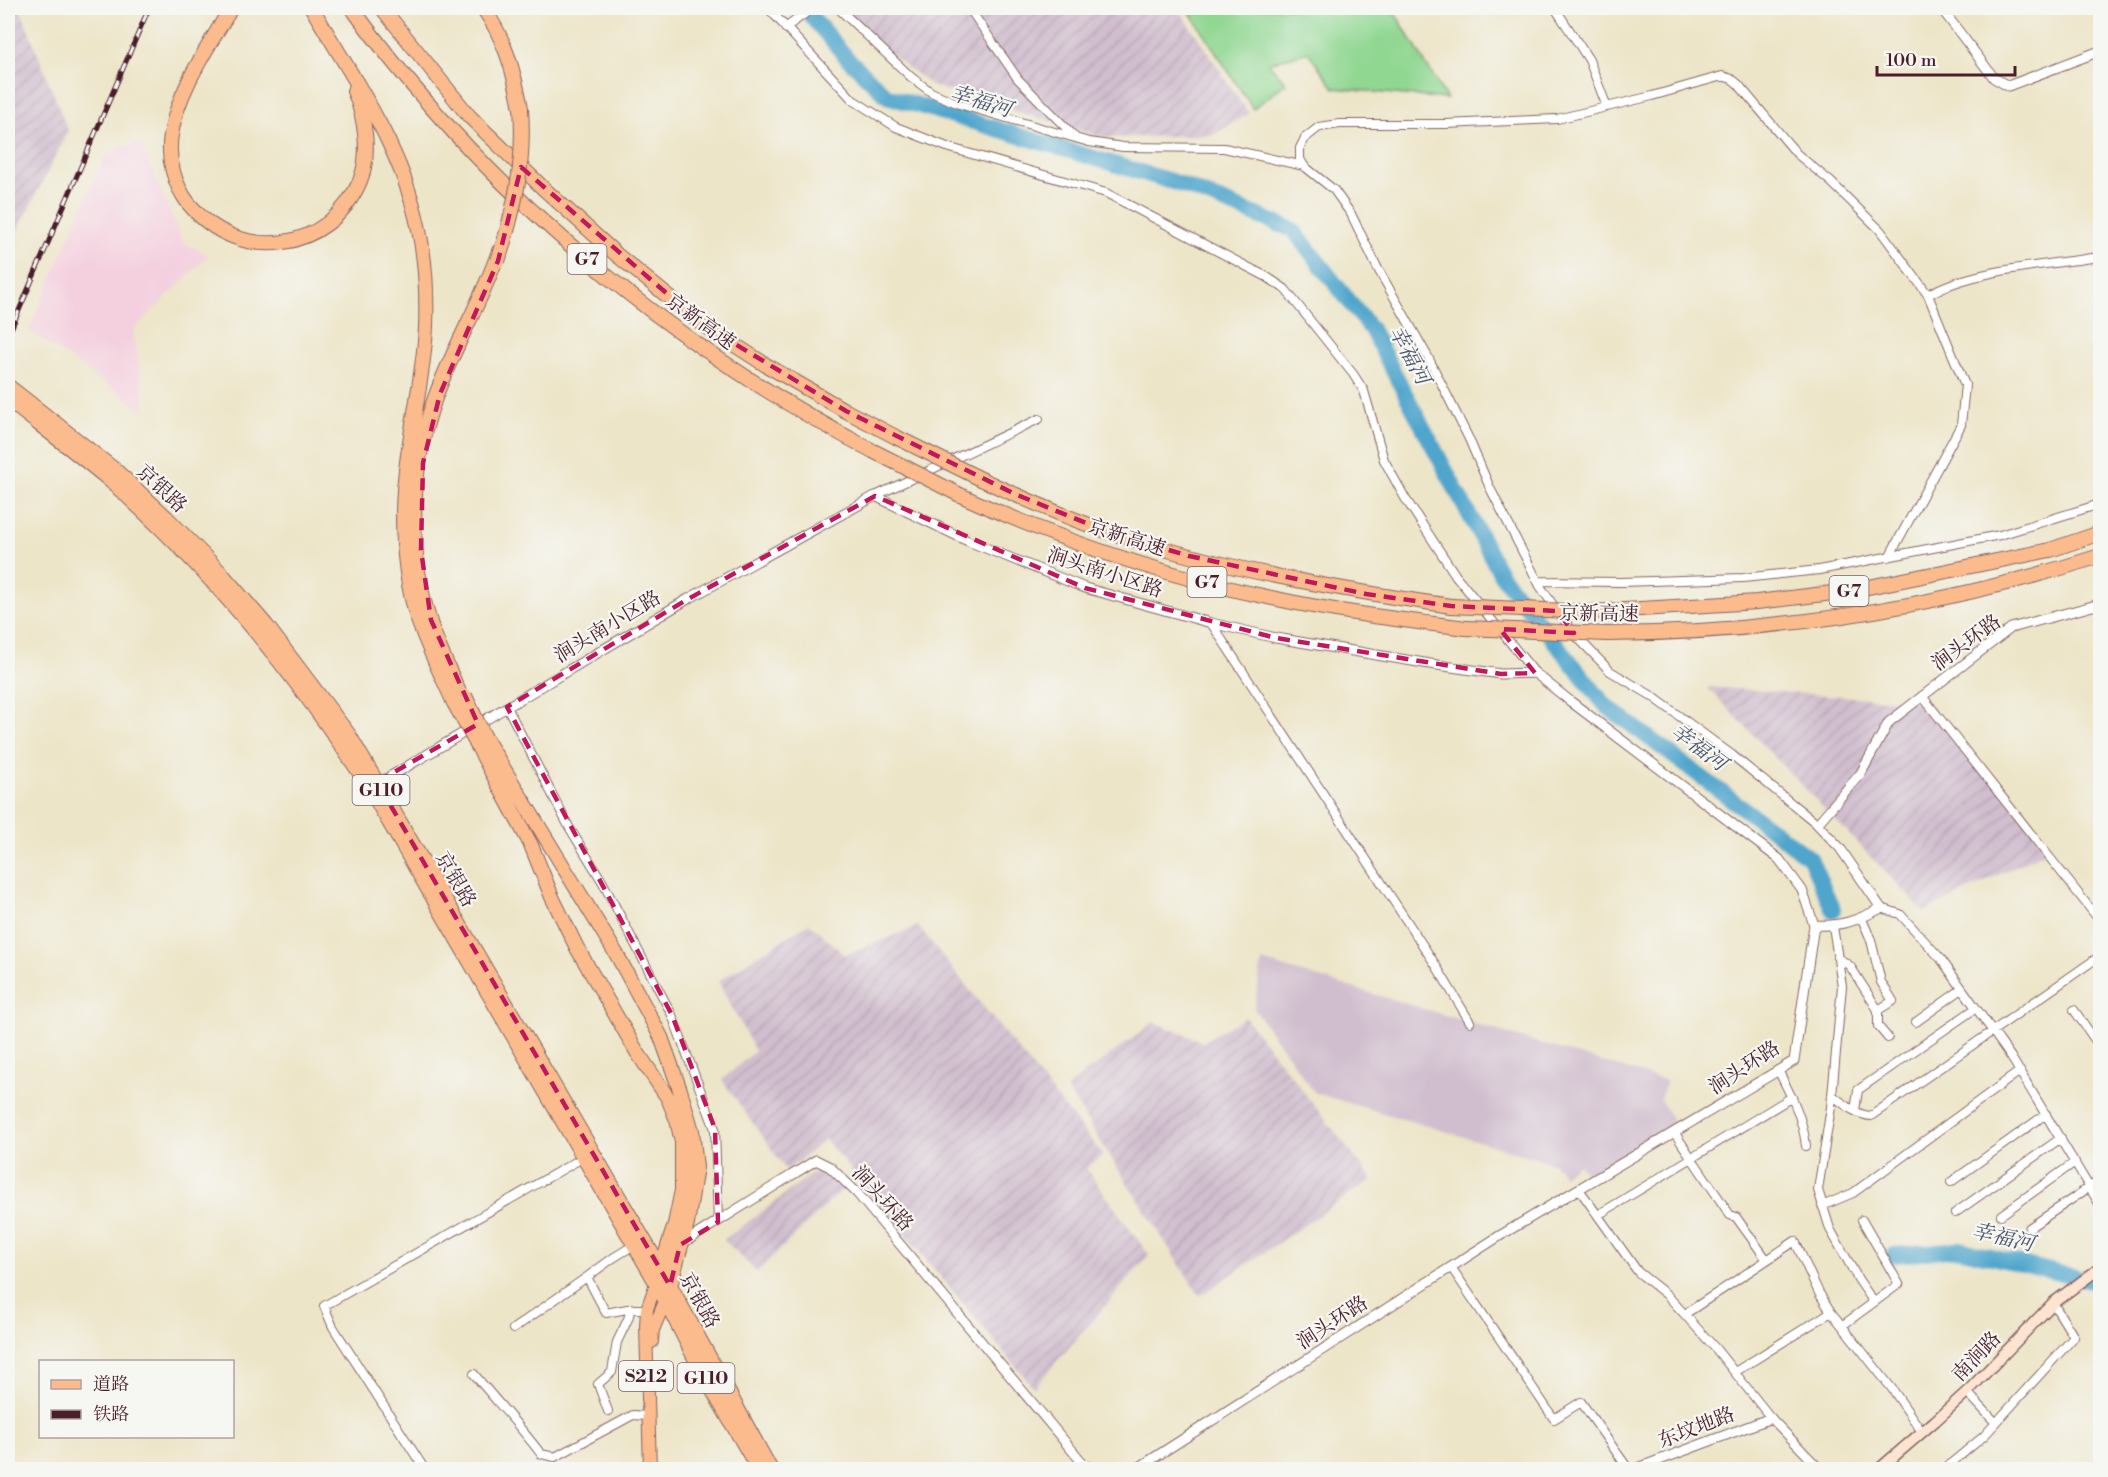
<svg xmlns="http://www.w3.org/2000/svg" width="2108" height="1477" font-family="'Libre Bodoni','Noto Serif SC',serif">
<defs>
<pattern id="industrial-furrows" width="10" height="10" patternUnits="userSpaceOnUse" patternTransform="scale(1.5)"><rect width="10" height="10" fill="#d0bdce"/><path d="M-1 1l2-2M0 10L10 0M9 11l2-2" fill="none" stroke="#b4a2b1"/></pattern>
</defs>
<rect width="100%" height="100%" fill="#f6f6f2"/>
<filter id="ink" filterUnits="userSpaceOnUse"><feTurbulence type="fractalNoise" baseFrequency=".0167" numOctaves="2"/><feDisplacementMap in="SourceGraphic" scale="12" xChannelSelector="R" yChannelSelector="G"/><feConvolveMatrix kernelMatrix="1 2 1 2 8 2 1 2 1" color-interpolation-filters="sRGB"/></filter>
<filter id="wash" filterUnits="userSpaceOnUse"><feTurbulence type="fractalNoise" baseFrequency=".008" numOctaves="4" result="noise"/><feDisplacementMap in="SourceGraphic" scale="24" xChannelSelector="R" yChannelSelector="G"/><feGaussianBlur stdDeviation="1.35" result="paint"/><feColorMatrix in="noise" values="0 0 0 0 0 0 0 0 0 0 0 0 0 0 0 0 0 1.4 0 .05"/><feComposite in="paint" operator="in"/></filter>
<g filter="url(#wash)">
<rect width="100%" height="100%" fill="#ede5c8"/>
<!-- built -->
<path fill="#f4cfde" d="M140 143 183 242 209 255 133 330 146 412 29 330 104 158 117 148Z"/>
<!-- industrial -->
<path fill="url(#industrial-furrows)" d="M8 8H20L68 131 8 250Z
M831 8H1178L1249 114 1212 135 1105 138 932 86Z
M1707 687 1927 702 2050 849 1924 912Z
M809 923 845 955 918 926 1103 1155 1086 1168 1149 1255 1034 1388 825 1139 787 1171 722 1080 755 1051 718 981Z
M1245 1017 1372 1179 1200 1296 1066 1088 1154 1022 1203 1042Z
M817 1170 843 1189 757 1272 724 1240Z"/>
<!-- railway -->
<path fill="#d0bdce" d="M1262 961 1667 1081 1660 1099 1676 1126 1589 1177 1578 1164 1563 1176 1559 1168 1552 1163 1315 1093 1254 1009Z"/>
<!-- grass -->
<path fill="#90d792" stroke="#6d7b5e" stroke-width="1.5" d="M1187 8H1392L1447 99 1334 88 1308 52 1268 63 1286 83 1253 109Z"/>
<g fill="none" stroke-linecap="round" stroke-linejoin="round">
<!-- river -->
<path stroke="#50a5cc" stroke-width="16" d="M804 8 848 59 887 96 1177 183 1293 230 1371 329 1501 575 1606 706 1810 858 1833 910
M1894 1255 1959 1249 2100 1283"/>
</g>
</g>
<g filter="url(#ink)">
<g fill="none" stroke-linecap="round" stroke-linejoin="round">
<!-- minor casing -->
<g stroke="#836462" stroke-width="10">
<path id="minor" d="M768 8 853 100 896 127 947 147 1106 193 1267 277 1285 289 1353 374 1364 391 1384 460 1405 498 1456 576 1535 673
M838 8 911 77 931 92 959 104 1089 142 1123 147 1224 148 1304 166
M969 8 1018 79 1074 136
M1555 8 1589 60 1607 107
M785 28 813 8
M875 496 1039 419
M1889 557 1961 425 1965 385 1928 295
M1538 581 1621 582 1743 578 1819 570 2000 535 2100 504
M1211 623 1435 964 1470 1022
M1922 696 2100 921
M507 707 569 827 602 881 672 1015 715 1129 718 1222
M1817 824 1732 755 1652 696 1610 671 1578 638 1560 615 1540 586 1490 488 1469 439 1428 357 1378 269 1351 214 1334 190 1304 166 1300 159V148L1305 138 1319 127 1340 124H1446L1557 119 1652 96 1722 76 1732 79 1738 84 1797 154 1831 182 1880 230 1928 295C1968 270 2052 264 2100 257
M1881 908 1900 914 1941 959 2011 1057 2100 1205
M1833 926 1842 986 1831 1107 1818 1190 1830 1229 1858 1279 1873 1301
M1837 957 1850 966 1878 1010 1893 1001 1881 982 1871 940 1862 919
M1878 1010V1026L1888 1038
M2074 1010 2100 1047
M1916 1022 1962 989
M1778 1070C1791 1095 1803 1118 1806 1146
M1832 1095C1844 1104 1856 1115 1871 1116L2100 956
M1855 1111 1858 1090 1976 1008
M1674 1132 1730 1215 1736 1217 1767 1260 1795 1241 1819 1293 1831 1312 1893 1390 1922 1432
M1951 1182 2046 1114
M1579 1189 1638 1272 1667 1295 1716 1349 1771 1418 1821 1470
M1822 1206 1853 1193 2020 1071
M1955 1213 2061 1138
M1598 1215 1792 1097
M2001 1215 2075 1162
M2029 1228 2100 1180
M634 1245 613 1258 587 1277 606 1313 627 1309H647
M1451 1267 1554 1419 1581 1402 1629 1470
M1685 1314 1767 1260
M1843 1325 1899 1284 1862 1220
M513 1329 587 1277
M1735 1372 1831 1312
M474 1374C496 1401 520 1426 541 1454L555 1457 633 1415 647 1416
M1967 1392 1996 1423
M608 1411 598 1384 612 1372 617 1342 628 1319 631 1308
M425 1470 333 1327 324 1306 584 1157
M1943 1470 1984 1436 2074 1337 2053 1303"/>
</g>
<!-- tertiary casing -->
<g stroke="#836462" stroke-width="11">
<path id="tertiary" d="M1941 8 1994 78 2008 86 2100 51
M372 783 386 779 688 599 875 496 968 541 1085 588 1211 623 1276 638 1430 664 1501 674 1535 673 1570 701 1779 859 1802 890 1814 925 1794 1061 1501 1235 1135 1470
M1814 925C1840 927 1859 920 1881 908L1840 848 1817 824 1861 773 1889 722 2011 628 2100 604
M680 1245 816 1160 830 1167 857 1193 1081 1461 1092 1470
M1633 1470 1771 1418"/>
</g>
<!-- secondary casing -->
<g stroke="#836462" stroke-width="13">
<path id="secondary" d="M1878 1470 1935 1421 1970 1389 2053 1303 2100 1268"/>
</g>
<!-- primary casing -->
<g stroke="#836462" stroke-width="14">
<path id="primary" d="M652 1342 653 1330 668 1294
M650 1470 646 1326 647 1309 658 1278"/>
</g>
<!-- trunk casing -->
<g stroke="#836462" stroke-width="16">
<path id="trunk" d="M8 386 115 470 167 518 221 573 266 625 349 735 661 1269 771 1470
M8 400C41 426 76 452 108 479 209 568 294 671 367 784L657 1284 702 1372 759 1470"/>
</g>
<!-- motorway casing -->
<g stroke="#836462" stroke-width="16">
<path id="motorway" d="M231 8C209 46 177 91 171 135 167 158 174 185 189 204 239 265 329 253 360 181 371 154 365 117 354 91
M312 8C355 82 407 154 421 241 426 269 427 298 426 327 423 389 404 449 403 512 403 546 407 587 418 620 428 648 442 676 454 703
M352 8C486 193 670 345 873 451
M382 8 469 116 543 188 617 255 702 324 766 365 846 411 896 437
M483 8C505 38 514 72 521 108
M983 480C1024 499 1067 518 1109 532 1220 569 1336 589 1451 606
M960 495C1059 540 1165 576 1272 598 1336 612 1401 620 1466 628
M1591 612 1757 602 1849 591 2050 550 2100 533
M1607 634C1774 633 1941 607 2100 556
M462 699C451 673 437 646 429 619 407 548 410 467 435 398 453 348 482 301 499 251
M485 738 617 955 661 1037 680 1090 692 1131 696 1167 687 1224 670 1286
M476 743 531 845 552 897 577 948 637 1052 668 1098 677 1120 682 1142V1190L675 1224 661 1269"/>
</g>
<!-- minor -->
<use href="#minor" stroke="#fff" stroke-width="8"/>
<!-- tertiary -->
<use href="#tertiary" stroke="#fff" stroke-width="9"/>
<!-- secondary -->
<use href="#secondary" stroke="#fde4d1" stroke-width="10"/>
<!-- primary -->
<use href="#primary" stroke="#fbbb8d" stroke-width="12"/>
<!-- trunk -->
<use href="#trunk" stroke="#fbbb8d" stroke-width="14"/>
<!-- motorway -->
<use href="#motorway" stroke="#fbbb8d" stroke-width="14"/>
<!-- rail casing -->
<g stroke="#4a1f2b" stroke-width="5">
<path id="rail" d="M8 336 149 8"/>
</g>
<!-- rail -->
<use href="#rail" stroke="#f6f6f2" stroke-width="3" stroke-dasharray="9" stroke-linecap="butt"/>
<!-- motorway-bridge casing -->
<g stroke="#836462" stroke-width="16" stroke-linecap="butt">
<path id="motorway-bridge" d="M498 261C515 208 525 164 521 108
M896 437 983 480
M873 451 960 495
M1451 606 1591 612
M1466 628 1607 634
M465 696 485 738
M454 703 476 743"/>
</g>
<!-- motorway-bridge -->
<use href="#motorway-bridge" stroke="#fbbb8d" stroke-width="14"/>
</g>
</g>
<!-- marked area -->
<path fill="none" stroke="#c2185b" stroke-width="4.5" stroke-dasharray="12 8" stroke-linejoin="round" d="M521 167 702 324 846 411 1015 494 1108 532 1189 556 1366 594 1451 606 1557 611 1574 633 1500 629 1535 673 1501 674 1276 638 1085 588 875 496 688 599 507 707 672 1015 715 1129 718 1222 680 1245 670 1286 377 782 478 724 431 620 421 550 423 463 440 394 498 261Z"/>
<g text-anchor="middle" stroke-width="4.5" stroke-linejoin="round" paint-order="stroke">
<!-- shield labels -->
<g fill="#f6f6f2" stroke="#7e6067" stroke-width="1.5">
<rect x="567.5" y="244" width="39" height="30" rx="4.5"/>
<rect x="1187.5" y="567" width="39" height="30" rx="4.5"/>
<rect x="1829.5" y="576" width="39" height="30" rx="4.5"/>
<rect x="352.5" y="775" width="57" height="30" rx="4.5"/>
<rect x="619" y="1361" width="54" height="30" rx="4.5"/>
<rect x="677.5" y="1363" width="57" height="30" rx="4.5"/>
</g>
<g font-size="18" font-weight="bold" fill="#4a1f2b">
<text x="587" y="265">G7</text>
<text x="1207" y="588">G7</text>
<text x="1849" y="597">G7</text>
<text x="381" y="796">G110</text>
<text x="646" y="1382">S212</text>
<text x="706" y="1384">G110</text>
</g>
<!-- street labels -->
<g font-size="20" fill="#4a1f2b" stroke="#f6f6f2">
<text transform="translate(701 321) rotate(36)" y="7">京新高速</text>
<text transform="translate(162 488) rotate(43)" y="7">京银路</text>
<text transform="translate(1127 537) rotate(18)" y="7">京新高速</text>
<text transform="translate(1105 572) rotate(18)" y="7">涧头南小区路</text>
<text transform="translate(1599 613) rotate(1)" y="7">京新高速</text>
<text transform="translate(607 626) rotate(-31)" y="7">涧头南小区路</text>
<text transform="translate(1966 642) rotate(-36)" y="7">涧头环路</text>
<text transform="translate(456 879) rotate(60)" y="7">京银路</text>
<text transform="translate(1744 1067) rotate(-33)" y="7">涧头环路</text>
<text transform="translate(883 1198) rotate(48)" y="7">涧头环路</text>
<text transform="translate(700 1300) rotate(61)" y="7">京银路</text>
<text transform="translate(1332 1322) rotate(-33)" y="7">涧头环路</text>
<text transform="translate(1976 1356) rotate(-46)" y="7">南涧路</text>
<text transform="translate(1696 1427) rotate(-21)" y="7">东坟地路</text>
</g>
<!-- water labels -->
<g font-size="21" font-style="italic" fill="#4c556b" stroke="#f6f6f2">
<text transform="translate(981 101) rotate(17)" y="7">幸福河</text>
<text transform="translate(1410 355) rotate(62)" y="7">幸福河</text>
<text transform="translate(1699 747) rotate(37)" y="7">幸福河</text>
<text transform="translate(2003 1237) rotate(13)" y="7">幸福河</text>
</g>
</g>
<!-- margin -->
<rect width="2108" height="1477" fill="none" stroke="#f6f6f2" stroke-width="30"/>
<!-- legend -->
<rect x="39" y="1360" width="195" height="78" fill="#f6f6f2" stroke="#b1a0a2" stroke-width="1.5"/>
<rect x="51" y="1380" width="30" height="9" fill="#fbbb8d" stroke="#b1a0a2" stroke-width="1.5"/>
<text x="93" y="1390" font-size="18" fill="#4a1f2b">道路</text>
<rect x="51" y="1410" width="30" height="9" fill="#4a1f2b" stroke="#b1a0a2" stroke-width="1.5"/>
<text x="93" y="1420" font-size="18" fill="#4a1f2b">铁路</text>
<!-- scale -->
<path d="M1877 66v9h138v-9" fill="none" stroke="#4a1f2b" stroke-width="3"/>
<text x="1886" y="66" font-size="18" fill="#4a1f2b" stroke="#f6f6f2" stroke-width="4.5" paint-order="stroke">100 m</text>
</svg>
